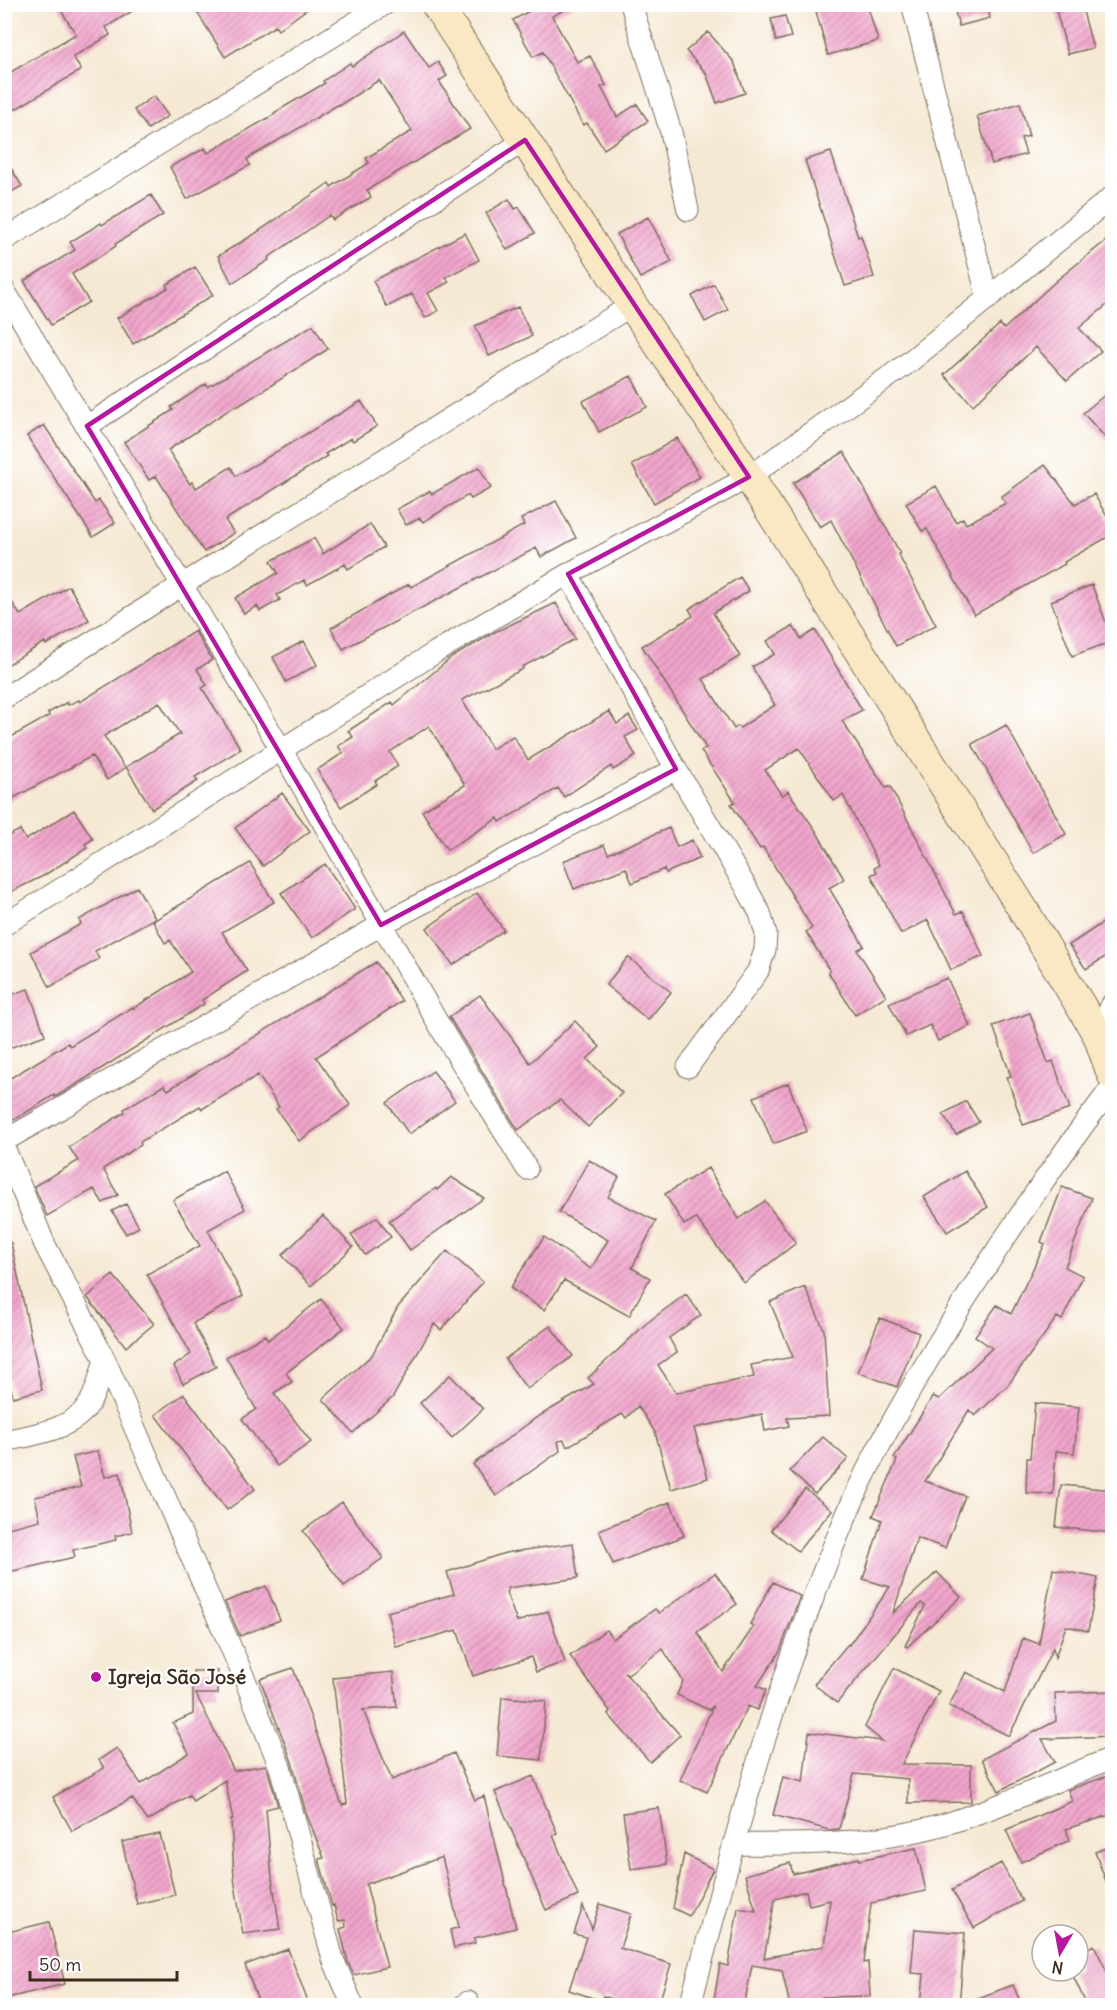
<svg xmlns="http://www.w3.org/2000/svg" width="1117" height="2010" font-family="Delius,sans-serif">
<defs>
<pattern id="building-hatch" width="6" height="6" patternUnits="userSpaceOnUse" patternTransform="scale(1.5)"><rect width="6" height="6" fill="#f2a5cc"/><path d="M-1 1l2-2M0 6l6-6M5 7l2-2" fill="none" stroke="#c587a5"/></pattern>
</defs>
<rect width="100%" height="100%" fill="#fff"/>
<filter id="ink" filterUnits="userSpaceOnUse"><feTurbulence type="fractalNoise" baseFrequency=".0167" numOctaves="2"/><feDisplacementMap in="SourceGraphic" scale="12" xChannelSelector="R" yChannelSelector="G"/><feConvolveMatrix kernelMatrix="1 2 1 2 8 2 1 2 1" color-interpolation-filters="sRGB"/></filter>
<filter id="wash" filterUnits="userSpaceOnUse"><feTurbulence type="fractalNoise" baseFrequency=".008" numOctaves="4" result="noise"/><feDisplacementMap in="SourceGraphic" scale="24" xChannelSelector="R" yChannelSelector="G"/><feGaussianBlur stdDeviation="1.35" result="paint"/><feColorMatrix in="noise" values="0 0 0 0 0 0 0 0 0 0 0 0 0 0 0 0 0 1.4 0 .05"/><feComposite in="paint" operator="in"/></filter>
<g filter="url(#wash)">
<rect width="100%" height="100%" fill="#f6e9d4"/>
<g id="blocks">
<!-- building -->
<path fill="url(#building-hatch)" fill-rule="evenodd" d="M57 4H144L106 27 110 35 73 57 81 70 4 116V76L76 34Z
M192 4H314L278 30 275 26 225 57Z
M542 4H576L552 16 577 62 590 56 606 85 601 87 617 117 637 104 648 121 604 149 587 123 583 125 543 52 533 57 513 20Z
M814 4H867L878 41 828 55Z
M953 4H987L990 18 959 26Z
M1077 4H1081L1093 48 1068 54 1056 10Z
M785 16 791 37 776 41 771 19Z
M404 31 429 68 438 62 447 76 439 81 470 129 367 190 371 197 333 220 330 215 268 258 269 260 232 283 218 256 253 235 329 183 331 187 369 163 366 158 412 131 379 80 340 105 339 104 247 159 250 165 187 199 170 167 205 148 208 153 275 114 274 113 325 83 323 81 350 63 352 66Z
M708 32 734 62 745 93 717 103 706 73 686 51Z
M154 96 168 116 148 129 134 110Z
M1020 103 1029 136 1021 138 1026 154 992 164 977 116Z
M831 152 858 237 861 236 874 277 845 286 805 160Z
M4 157 22 186 4 196Z
M151 195 163 215 115 244 116 246 72 274 89 302 51 325 24 281 75 250 70 242 101 223 102 225Z
M509 199 515 209 519 207 535 233 507 250 486 213Z
M648 217 672 262 640 278 617 234Z
M465 233 479 260 446 277 449 282 428 293 438 311 425 318 412 294 387 307 373 281Z
M1113 235V300L1079 328 1101 351 1067 381 1036 347 973 405 944 375 1000 324 1004 329 1057 280Z
M195 267 213 295 133 344 117 318 168 288 166 285Z
M714 284 728 310 705 322 692 296Z
M518 307 532 336 489 356 475 326Z
M313 325 328 349 237 407 236 405 168 450 190 484 192 482 196 488 231 467 236 476 361 401 377 426 353 441 351 438 325 454 327 456 225 520 234 533 204 552 156 476 149 480 124 442 173 410 171 407 206 384 208 387Z
M631 376 647 407 599 432 583 401Z
M1113 388V446L1083 413Z
M44 425 95 503 99 500 115 523 93 537 27 436Z
M677 438 700 477 654 503 632 465Z
M844 452 900 553 898 554 936 625 896 646 831 520 820 527 793 483Z
M1045 465 1075 504 1094 494 1113 527V534L1064 562 1065 564 974 615 927 529 922 531 906 503 936 486 956 522 963 518 966 524 1006 503 1001 497Z
M479 467 491 488 471 499 468 495 423 522 420 518 406 525 397 509 430 491 432 494Z
M556 501 576 538 541 557 536 548 343 649 331 628 409 584 411 587 524 525 521 519Z
M370 524 384 547 348 569 345 564 307 585 304 580 277 595 280 600 260 611 257 606 244 614 235 598 278 573 271 561 314 538 323 554Z
M740 577 749 591 713 613 740 656 703 679 734 729 738 726 740 728 775 705 752 667 775 654 767 641 793 626 801 639 815 630 862 710 842 721 886 788 890 786 956 914 963 911 983 956 951 970 928 920 901 934 871 875 877 872 874 868 879 865 843 795 834 801 799 748 765 770 782 796 788 791 816 831 844 879 829 888 864 946 857 950 886 996 855 1015 828 972 830 971 806 932 812 928 763 847 760 849 731 804 735 802 701 751 706 748 642 646 693 616 689 609Z
M1092 585 1113 641 1072 656 1051 601Z
M69 586 89 620 46 645 45 642 4 667V590L20 615Z
M556 603 575 639 522 667 523 669 462 700 492 749 513 736 528 760 609 711 617 724 629 716 638 730 625 737 636 756 613 770 611 766 564 797 558 788 500 822 498 818 447 850 422 811 465 785 429 726 390 752 398 766 375 781 377 784 341 807 317 770 343 753 338 746 353 737 348 731 392 702 394 705 451 658 495 632Z
M195 631 212 660 197 669 207 685 202 688 241 749 195 777 198 781 152 809 126 767 180 734 159 702 104 736 125 768 107 780 92 756 4 803V741L49 716 48 713 67 702 68 705 79 700 80 702Z
M304 641 317 665 286 682 273 657Z
M1006 725 1066 834 1033 853 972 744Z
M282 793 310 831 263 866 235 828Z
M74 810 93 839 85 844 87 848 43 876 4 895V838L20 830 26 840Z
M669 828 677 847 692 840 700 858 666 873 664 869 632 883 626 868 574 889 563 861 604 845 608 854Z
M250 863 274 902 222 932 247 971 202 1000 204 1004 72 1087 55 1097 54 1095 14 1120 4 1105V1082L68 1043 70 1046 133 1007 134 1008 191 972 170 940 165 943 153 921Z
M325 864 355 909 312 938 281 893Z
M137 887 155 918 95 951 99 959 50 987 31 952 81 924 79 920Z
M477 893 504 930 453 965 427 928Z
M1113 916V952L1086 969 1069 945Z
M628 957 671 992 648 1020 606 985Z
M376 962 402 1001 316 1057 350 1105 299 1141 276 1109 279 1107 258 1075 202 1109 200 1106 140 1142 141 1145 103 1169 118 1195 103 1203 94 1189 47 1216 34 1186 78 1161 69 1147 125 1112 124 1109 164 1085 168 1090Z
M947 978 970 1026 938 1041 930 1025 906 1036 889 1003Z
M28 989 45 1035 4 1050V997Z
M480 995 530 1063 575 1021 600 1047 587 1059 622 1093 588 1127 560 1100 518 1130 449 1017Z
M1030 1013 1048 1063 1053 1061 1070 1109 1023 1125 1007 1077 1011 1076 993 1026Z
M433 1071 455 1101 409 1134 387 1103Z
M788 1083 807 1131 773 1144 754 1097Z
M966 1101 979 1122 956 1135 943 1114Z
M589 1160 619 1177 608 1197 656 1221 632 1268 650 1278 629 1316 564 1280 544 1310 510 1288 544 1237 591 1269 608 1240 559 1212Z
M708 1168 739 1219 765 1201 796 1243 744 1283 696 1218 684 1225 665 1194Z
M224 1171 245 1209 208 1230 243 1296 193 1323 216 1367 183 1384 174 1366 191 1354 147 1274 200 1246 173 1200Z
M965 1171 988 1207 947 1232 924 1197Z
M451 1177 484 1198 410 1250 389 1221 436 1188 437 1190Z
M1062 1187 1092 1198 1065 1267 1083 1276 1062 1320 1057 1317 1008 1385 975 1416 969 1410 925 1481 965 1496 945 1548 917 1538 893 1613 937 1572 961 1597 907 1647 905 1646 925 1606 921 1603 837 1703 814 1684 848 1644 849 1645 890 1587 863 1579 882 1520 873 1516 897 1460 894 1458 933 1396 939 1399 992 1348 975 1336 997 1305 1011 1314 1045 1244 1041 1242Z
M126 1204 139 1227 126 1234 112 1211Z
M323 1216 353 1247 311 1286 282 1255Z
M377 1217 391 1237 365 1255 351 1235Z
M11 1243 42 1390 13 1397 4 1360V1244Z
M447 1251 483 1282 441 1330 434 1324 393 1397 353 1433 323 1399 372 1355 398 1307Z
M113 1275 154 1324 126 1347 87 1297Z
M805 1287 824 1330 829 1416 787 1418 789 1426 765 1431 762 1414 694 1428 708 1478 671 1489 655 1432 638 1406 626 1418 622 1414 567 1447 564 1440 558 1441 560 1451 496 1496 473 1464 536 1418 594 1384 588 1378 648 1322 686 1294 701 1315 669 1338 677 1352 658 1365 676 1393 754 1377 751 1365 793 1357 770 1302Z
M321 1299 344 1328 286 1373 292 1382 274 1393 311 1442 277 1466 242 1419 256 1409 226 1357 265 1335 268 1340Z
M880 1318 919 1333 897 1387 858 1372Z
M550 1326 573 1356 527 1389 505 1359Z
M450 1375 483 1409 452 1438 420 1403Z
M184 1394 255 1489 227 1510 155 1415Z
M1035 1403 1079 1407 1074 1453 1056 1451 1053 1494 1026 1493 1027 1458H1030Z
M823 1437 848 1459 815 1494 790 1471Z
M98 1451 105 1477 120 1473 132 1532 115 1536 116 1540 73 1550 75 1557 4 1573V1529L40 1520 35 1497 81 1487 73 1457Z
M1061 1485 1113 1490V1533L1056 1527Z
M805 1489 832 1510 798 1551 771 1530Z
M342 1502 383 1558 344 1586 303 1531Z
M670 1502 684 1536 613 1564 599 1530Z
M573 1543 578 1578 507 1588 508 1591 506 1592 517 1622 548 1611 565 1662 536 1672 531 1657 473 1676 457 1630 396 1647 387 1612 454 1594 447 1572 505 1553Z
M1053 1569 1098 1578 1088 1631 1066 1626 1055 1658 1053 1648 1009 1736 949 1706 966 1672 1005 1692 1023 1638 1039 1644Z
M715 1573 737 1604 697 1632 723 1672 754 1626 750 1624 773 1582 800 1596 780 1651 757 1686 766 1690 757 1710 748 1706 707 1792 680 1780 713 1706 709 1710 677 1695 683 1681 663 1649 628 1674 624 1672 680 1735 650 1762 608 1714 610 1711 570 1656 606 1630 613 1639 655 1609 659 1613Z
M266 1586 280 1620 240 1636 225 1602Z
M293 1668 342 1805 347 1804 333 1678 393 1672 397 1707 363 1710 392 1780 454 1753 475 1800 484 1796 516 1928 474 1938 475 1943 454 1948 450 1930 459 1927 442 1857 366 1884 387 1967 354 1975 348 1962 340 1929 346 1927 345 1920 338 1921 334 1905 332 1906 319 1859 324 1858 306 1813 292 1762 260 1679Z
M894 1668 939 1691 902 1764 971 1765V1802L908 1803V1779L854 1774 839 1829 829 1830 773 1815 783 1777 803 1782 809 1732 882 1741 865 1727Z
M193 1671H218V1694H196L234 1771 265 1765 268 1771 278 1806 266 1809 272 1878 280 1929 243 1934 234 1878 231 1820H233L225 1780 193 1801 189 1795 148 1821 132 1798 72 1831 53 1797 104 1768 99 1760 117 1748 141 1784 189 1753 173 1723 193 1714Z
M1113 1691V1736L1042 1739 1055 1762 999 1791 982 1759 1056 1721 1055 1693Z
M502 1697 546 1701 541 1760 497 1756Z
M1113 1774V1814L1066 1829 1070 1840 1021 1862 1006 1830 1072 1801 1068 1790Z
M533 1776 557 1833 553 1835 578 1896 546 1910 495 1792Z
M659 1808 667 1864 631 1869 623 1813Z
M160 1834 175 1895 137 1904 122 1842Z
M1113 1845V1895H1111L1095 1852Z
M916 1848 926 1891 871 1903 864 1963 868 1962 870 1996 822 1997 824 2006H790L782 1970 752 1965 744 2006H713L720 1964 728 1966 738 1908 756 1911 745 1875 790 1863 793 1874 859 1858V1860ZM806 1891 809 1905 830 1900 824 1946 764 1958 775 1899Z
M684 1854 713 1869 689 1916 673 1908Z
M1001 1863 1022 1901 974 1928 952 1890Z
M600 1904 631 1914 620 1948 671 1964 658 2006H633L603 1996 602 2001 569 1990 586 1937 574 1934 583 1906 592 1929Z
M49 1922 65 1984 7 1998 4 1986V1933Z
M915 1929 965 1933 959 2006H921L924 1974 911 1973Z
M1094 1945 1113 1984V2006H1087L1071 1971H1078V1953Z
M288 1949 308 2002 298 2006H260L245 1965Z
M1013 1985 1022 2006H962V2004Z"/>
</g>
</g>
<g filter="url(#ink)">
<use href="#blocks" fill-opacity="0" stroke="#7c6d5e" stroke-width="1.5"/>
<g fill="none" stroke-linecap="round" stroke-linejoin="round">
<!-- street casing -->
<g stroke="#7c6d5e" stroke-width="23">
<path id="street" d="M631 4 671 132 688 210
M912 4 988 299
M4 240 385 4
M4 290 281 749 446 1037 527 1169
M87 426 525 140
M568 574 676 769 746 887 760 913 766 934 765 950 758 971 688 1067
M4 698 182 585 632 305
M4 925 436 652 568 574 749 477 908 363 1112 197
M1098 1035 1112 1004
M4 1141 381 925 676 769
M4 1147 45 1245 105 1360 246 1682 280 1767 333 1959 353 2006
M4 1441C32 1435 73 1430 89 1404 97 1391 100 1374 105 1360
M733 1844C803 1845 874 1844 942 1825 1000 1808 1056 1780 1112 1758
M463 2006 468 2002
M690 2006C736 1831 783 1655 858 1489 880 1441 907 1395 934 1350 989 1259 1048 1171 1112 1087"/>
</g>
<!-- secondary casing -->
<g stroke="#7c6d5e" stroke-width="32">
<path id="secondary" d="M436 4 632 305 749 477 1024 911 1098 1035 1112 1074"/>
</g>
<!-- street -->
<use href="#street" stroke="#fff" stroke-width="21"/>
<!-- secondary -->
<use href="#secondary" stroke="#fae7c3" stroke-width="30"/>
</g>
</g>
<!-- marked area -->
<path fill="none" stroke="#b5179e" stroke-width="4.5" stroke-linejoin="round" d="M525 140 749 477 568 574 676 769 381 925 87 426Z"/>
<!-- markers -->
<circle fill="#b5179e" stroke="#fff" stroke-width="2" cx="96" cy="1677" r="6"/>
<g text-anchor="middle" stroke-width="4.5" stroke-linejoin="round" paint-order="stroke">
<!-- poi labels -->
<g font-size="20" font-weight="bold" fill="#3b2a1e" stroke="#fff" text-anchor="start">
<text x="108" y="1684">Igreja São José</text>
</g>
</g>
<!-- margin -->
<rect width="1117" height="2010" fill="none" stroke="#fff" stroke-width="24"/>
<!-- north arrow -->
<g transform="translate(1060 1953) rotate(190)"><circle r="28" fill="#ffffff" stroke="#b1aaa5" stroke-width="1.5"/>
<path d="M0-4.5L10 22L0 15L-10 22Z" fill="#b5179e"/>
<text y="-9" font-size="16" font-weight="bold" text-anchor="middle" fill="#3b2a1e">N</text>
</g>
<!-- scale -->
<path d="M30 1971v9h147v-9" fill="none" stroke="#3b2a1e" stroke-width="3"/>
<text x="39" y="1971" font-size="18" fill="#3b2a1e" stroke="#ffffff" stroke-width="4.5" paint-order="stroke">50 m</text>
</svg>
